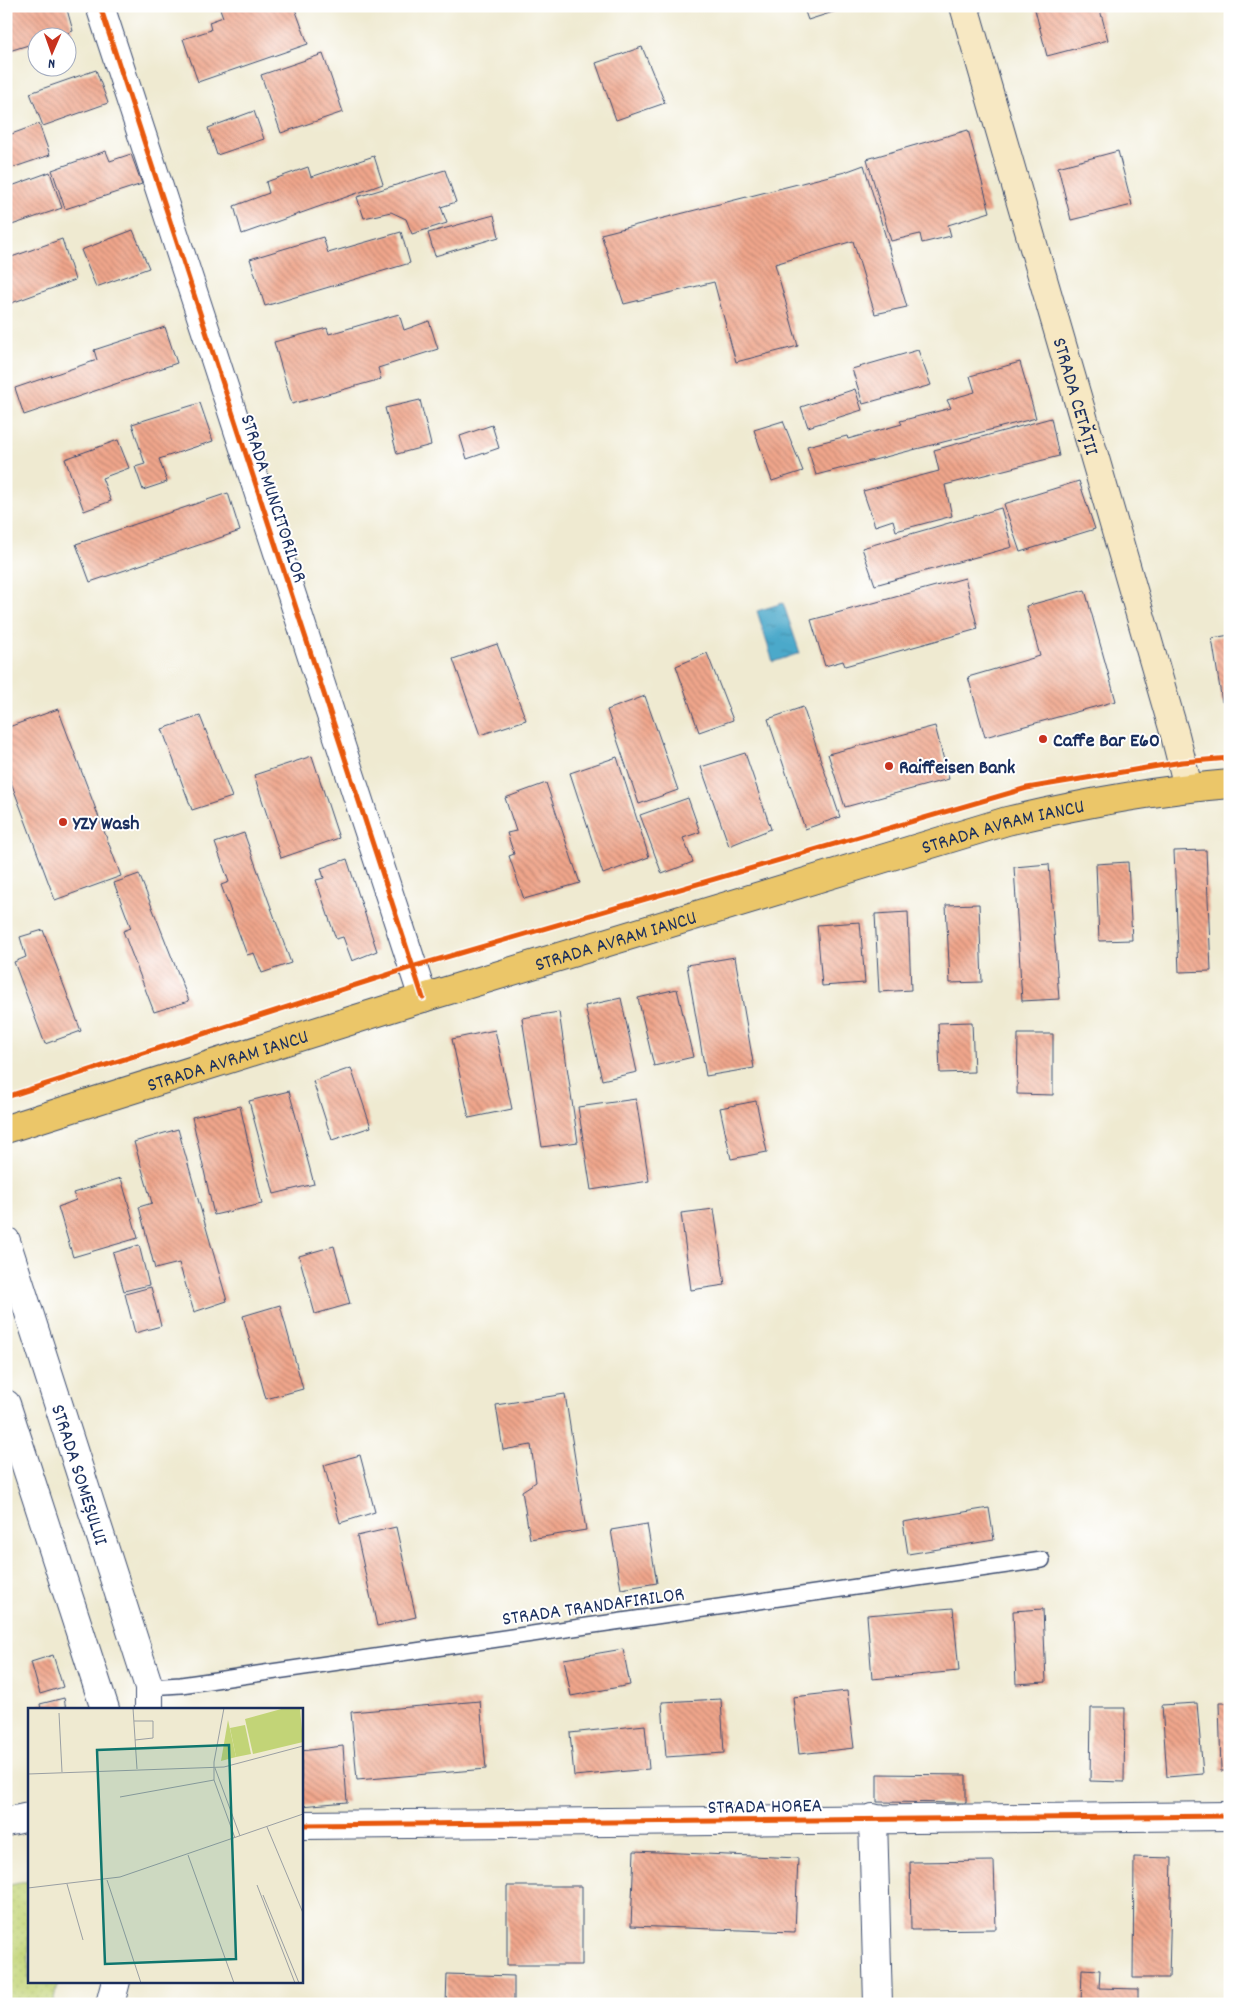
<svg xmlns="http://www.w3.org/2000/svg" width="1236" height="2010" font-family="Dekko,sans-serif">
<defs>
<pattern id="grass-dots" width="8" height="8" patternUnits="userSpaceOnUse" patternTransform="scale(1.25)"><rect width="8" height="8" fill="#c2d477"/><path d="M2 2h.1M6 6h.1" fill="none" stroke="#a6b669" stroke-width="1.8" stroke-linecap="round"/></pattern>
<pattern id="water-ripples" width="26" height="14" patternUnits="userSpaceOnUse" patternTransform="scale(1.25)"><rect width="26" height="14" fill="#4ca9ca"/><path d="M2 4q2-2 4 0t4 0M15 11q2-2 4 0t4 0" fill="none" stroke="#3e8aa7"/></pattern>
<pattern id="building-back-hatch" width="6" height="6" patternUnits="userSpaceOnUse" patternTransform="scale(1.25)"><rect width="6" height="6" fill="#f0a68b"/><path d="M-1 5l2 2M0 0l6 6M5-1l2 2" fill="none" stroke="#c28875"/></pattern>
</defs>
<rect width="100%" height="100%" fill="#fff"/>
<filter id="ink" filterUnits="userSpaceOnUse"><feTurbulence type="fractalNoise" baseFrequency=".02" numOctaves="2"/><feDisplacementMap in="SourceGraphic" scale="10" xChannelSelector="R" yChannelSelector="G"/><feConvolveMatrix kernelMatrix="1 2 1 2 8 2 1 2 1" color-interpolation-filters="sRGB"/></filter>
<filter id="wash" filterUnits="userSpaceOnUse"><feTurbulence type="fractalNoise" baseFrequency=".0096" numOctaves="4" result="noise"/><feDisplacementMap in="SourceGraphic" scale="20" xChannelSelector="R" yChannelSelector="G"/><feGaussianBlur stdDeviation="1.12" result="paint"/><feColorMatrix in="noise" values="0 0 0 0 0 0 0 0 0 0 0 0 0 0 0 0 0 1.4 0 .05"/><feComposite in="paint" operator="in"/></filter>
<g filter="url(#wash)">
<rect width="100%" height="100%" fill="#efead1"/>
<!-- grass -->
<path fill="url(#grass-dots)" stroke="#6e826a" d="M29 1881V1981H58L53 2004H6V1886Z"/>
<!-- water -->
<path fill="url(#water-ripples)" stroke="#346c94" d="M783 603 800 653 773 662 757 611Z"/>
<g id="blocks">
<!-- building -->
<path fill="url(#building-back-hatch)" d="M6 6H66L73 31 52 38H38V42L6 52Z
M219 6H294L308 44 198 82 183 39 211 30 209 22 223 17Z
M803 6H849V7L808 20Z
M1034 6H1099L1108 40 1047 56Z
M642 47 665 103 616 120 596 63Z
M323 54 343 112 281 133 261 75Z
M96 70 108 103 43 126 30 93Z
M254 111 264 139 217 155 208 128Z
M39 124 50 155 6 170V136Z
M968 130 990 212 948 225 951 236 922 243 920 234 891 241 867 159Z
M106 151 110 161 131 154 142 184 65 209 52 170Z
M1118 151 1132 205 1071 220 1058 167Z
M374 156 383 184 242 234 234 206 269 193 266 182 308 167 311 177Z
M864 165 907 307 875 314 853 241 775 264 798 346 736 362 714 282 624 304 601 234 845 172Z
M445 170 456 202 441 207 447 223 412 234 406 219 391 212 364 218 357 197Z
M50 172 62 208 6 227V188Z
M494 215 499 237 435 256 428 233Z
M133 230 149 268 96 287 81 250Z
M401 232 410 263 265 306 250 259 323 237 328 253Z
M62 239 75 280 6 305V259Z
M399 314 404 330 429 321 438 349 378 368 381 379 292 404 274 342 327 328 329 334Z
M165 327 177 363 24 415 15 388 97 360 94 350Z
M918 350 931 385 863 404 852 369Z
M1020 362 1036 418 816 475 807 446 847 436 848 439 902 424 900 421 951 408 947 400 975 392 970 376Z
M855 389 862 410 808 427 801 407Z
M420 400 431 445 397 454 385 408Z
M200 403 213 441 159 459 167 482 143 490 135 467 145 464 132 424Z
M1051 418 1059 456 945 485 952 516 896 531 893 520 875 526 863 491 939 471 934 450Z
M783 421 803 471 772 481 754 430Z
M492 425 499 448 467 459 460 436Z
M118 440 129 468 102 478 111 501 84 511 65 459Z
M1079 481 1095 529 1020 552 1004 504Z
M228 493 240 531 90 582 76 544Z
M1001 508 1012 547 875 585 862 548Z
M965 578 978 629 845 666 843 661 825 666 811 620Z
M1085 590 1116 701 985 737 968 677 1040 656 1026 606Z
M1230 635V701L1222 702 1212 638Z
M497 644 526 720 480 735 453 659Z
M707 653 733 720 699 732 676 666Z
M645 696 678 790 639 804 607 710Z
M803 707 840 817 805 829 768 719Z
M58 709 121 876 55 900 6 769V728Z
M200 716 232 797 192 810 162 729Z
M935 726 949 779 845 807 828 754Z
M745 753 771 829 729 846 701 767Z
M312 756 339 838 281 858 254 775Z
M617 757 649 857 603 874 570 773Z
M546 783 580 883 524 899 509 856 514 854 507 833 516 831 505 798Z
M688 798 700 832 683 838 693 862 662 874 640 815Z
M244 833 291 963 262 973 254 953 247 955 221 885 229 882 215 843Z
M1206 850 1211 971 1179 972 1174 851Z
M347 859 377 951 352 961 343 937 336 939 316 880 324 878 321 868Z
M1128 862 1132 940 1099 941 1096 864Z
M1049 864 1059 999 1022 1001 1014 867Z
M139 874 189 1001 154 1012 123 931 131 928 114 883Z
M979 904 982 982 950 983 946 905Z
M908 912 911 990 879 992 875 914Z
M860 922 865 983 822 986 817 925Z
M43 930 81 1031 45 1044 14 962 26 957 20 937Z
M735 957 754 1068 706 1076 687 965Z
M677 989 693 1057 654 1066 638 998Z
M621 998 637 1072 602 1080 585 1006Z
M559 1012 578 1142 542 1147 522 1018Z
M972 1022 974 1072 940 1073 938 1023Z
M495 1030 512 1109 469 1118 452 1039Z
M1018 1034H1053V1095L1017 1094Z
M351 1068 371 1127 332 1140 313 1081Z
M289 1091 314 1184 274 1194 249 1101Z
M636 1099 649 1181 591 1190 578 1107Z
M756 1101 767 1152 731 1159 720 1108Z
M240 1106 262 1204 214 1215 192 1117Z
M178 1129 227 1301 194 1312 179 1263 155 1269 139 1207 152 1203 134 1142Z
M121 1178 138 1238 73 1257 58 1207 76 1200 73 1193Z
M714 1209 725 1285 691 1290 681 1213Z
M139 1245 149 1285 124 1291 113 1253Z
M334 1246 350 1304 315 1314 299 1256Z
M151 1287 161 1326 135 1333 125 1294Z
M280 1305 303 1389 266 1399 243 1316Z
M565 1394 586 1530 530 1539 522 1491 536 1482 531 1445 503 1450 496 1405Z
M360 1455 375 1512 340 1523 324 1465Z
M989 1508 994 1540 908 1554 903 1522Z
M647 1524 657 1583 621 1589 611 1530Z
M396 1527 416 1617 377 1626 357 1536Z
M953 1608 959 1671 872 1679 867 1615Z
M1043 1609 1046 1682 1016 1684 1013 1611Z
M623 1649 630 1685 571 1696 564 1659Z
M53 1655 63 1687 40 1694 31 1662Z
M847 1691 854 1748 799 1754 793 1697Z
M64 1698 66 1709H41L40 1704Z
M721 1699 724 1753 666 1757 662 1702Z
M480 1701 486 1769 357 1780 351 1712Z
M1197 1703 1203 1774 1167 1777 1162 1705Z
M1219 1703H1230V1771H1221Z
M1091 1708H1125L1124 1782 1090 1781Z
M645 1725 649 1769 574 1776 570 1733Z
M343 1746 347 1802 301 1806V1751Z
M877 1774 966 1775V1803L877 1802Z
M634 1851 798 1858 795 1932 631 1926Z
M1134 1857 1172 1858 1169 1978H1133Z
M994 1861 996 1929 911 1930 910 1862Z
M507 1886H582V1965H507Z
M1082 1969 1100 1970 1099 1988 1138 1989V2004H1081Z
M447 1974 514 1976V2004H446Z"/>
</g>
</g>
<g filter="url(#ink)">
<use href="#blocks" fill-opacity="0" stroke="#3b4b6f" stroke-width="1"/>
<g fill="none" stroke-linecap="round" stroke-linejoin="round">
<!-- service casing -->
<g stroke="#3b4b6f" stroke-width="18">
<path id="service" d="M149 1687 181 1685 1042 1560"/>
</g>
<!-- minor casing -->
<g stroke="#3b4b6f" stroke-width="30">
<g id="minor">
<path d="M100 6 423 998"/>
<path id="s1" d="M6 1241 149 1687V1709"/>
<path d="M6 1404 105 1709"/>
<path d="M873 1818 878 2004"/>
<path d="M6 1822 29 1817"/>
<path d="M301 1825 1230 1816"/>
<path d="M110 2004 116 1981"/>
</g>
</g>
<!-- secondary casing -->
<g stroke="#3b4b6f" stroke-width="30">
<g id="secondary">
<path id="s2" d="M964 6 1175 735 1188 787"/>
</g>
</g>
<!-- primary casing -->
<g stroke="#3b4b6f" stroke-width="30">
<g id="primary">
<path id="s3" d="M6 1129 423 998 1007 821C1080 804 1155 790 1230 784"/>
</g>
</g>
<!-- service -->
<use href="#service" stroke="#fff" stroke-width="15"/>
<!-- minor -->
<use href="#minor" stroke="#fff" stroke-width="28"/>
<!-- secondary -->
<use href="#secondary" stroke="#f7e8c3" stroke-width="28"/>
<!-- primary -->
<use href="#primary" stroke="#ebc669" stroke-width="28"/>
<!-- cycleway casing -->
<g stroke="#fff" stroke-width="8">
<path id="cycleway" d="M100 6 423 998
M6 1097 412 967 1027 788 1182 762 1230 758
M301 1825 1230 1816"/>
</g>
<!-- cycleway -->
<use href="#cycleway" stroke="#e8590c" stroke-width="5"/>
</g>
</g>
<!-- markers -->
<g fill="#c8321e" stroke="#fff" stroke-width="2">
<circle cx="1043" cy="739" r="5"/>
<circle cx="889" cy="766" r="5"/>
<circle cx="63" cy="822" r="5"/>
</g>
<g text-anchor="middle" stroke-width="4" stroke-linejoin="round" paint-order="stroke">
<!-- street labels -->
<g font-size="20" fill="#1b2f5e" stroke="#fff">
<text dy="7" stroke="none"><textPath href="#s2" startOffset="406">STRADA CETĂȚII</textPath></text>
<text transform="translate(275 498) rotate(72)" y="7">STRADA MUNCITORILOR</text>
<text dy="7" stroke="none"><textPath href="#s3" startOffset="1042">STRADA AVRAM IANCU</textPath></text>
<text dy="7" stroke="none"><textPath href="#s3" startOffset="638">STRADA AVRAM IANCU</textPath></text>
<text dy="7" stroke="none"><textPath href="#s3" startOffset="232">STRADA AVRAM IANCU</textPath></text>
<text dy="7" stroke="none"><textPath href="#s1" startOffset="245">STRADA SOMEȘULUI</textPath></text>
<text transform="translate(593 1605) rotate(-8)" y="7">STRADA TRANDAFIRILOR</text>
<text transform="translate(765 1805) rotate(-1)" y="7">STRADA HOREA</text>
</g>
<!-- poi labels -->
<g font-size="20" font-weight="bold" fill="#1b2f5e" stroke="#fff" text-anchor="start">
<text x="1053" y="746">Caffe Bar E60</text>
<text x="899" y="773">Raiffeisen Bank</text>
<text x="73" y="829">YZY Wash</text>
</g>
</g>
<!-- overview -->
<g transform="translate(28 1708)">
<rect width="275" height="275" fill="#efead1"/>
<path d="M200 12 208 49 193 53Z" fill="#c2d477"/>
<path d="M257 0H272L275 34 225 46 217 11ZM217 17 223 46 208 49 202 20Z" fill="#c2d477"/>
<path fill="none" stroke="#9a9fa3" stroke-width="1" d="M105 0 109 61M196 0 186 54V72L207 130M31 5 34 64M106 13H125V30L107 32M187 60 212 128M0 66 196 59 275 38M92 89 186 72M239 119 275 205M160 147 206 275M79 172 113 275M39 176 55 232M229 177 267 275M0 180 92 169 275 106M235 187 271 275"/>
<path fill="#0f766e" fill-opacity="0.15" stroke="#0f766e" stroke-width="2.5" d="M201 37 208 251 77 256 69 42Z"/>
<rect width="275" height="275" fill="none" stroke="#1b2f5e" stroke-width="2.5"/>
</g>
<!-- margin -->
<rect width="1236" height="2010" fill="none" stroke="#fff" stroke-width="25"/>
<!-- north arrow -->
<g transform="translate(52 52) rotate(182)"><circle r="24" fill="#ffffff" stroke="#a4acbf"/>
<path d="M0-4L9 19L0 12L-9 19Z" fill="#c8321e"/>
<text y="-8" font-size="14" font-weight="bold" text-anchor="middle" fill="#1b2f5e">N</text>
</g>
</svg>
